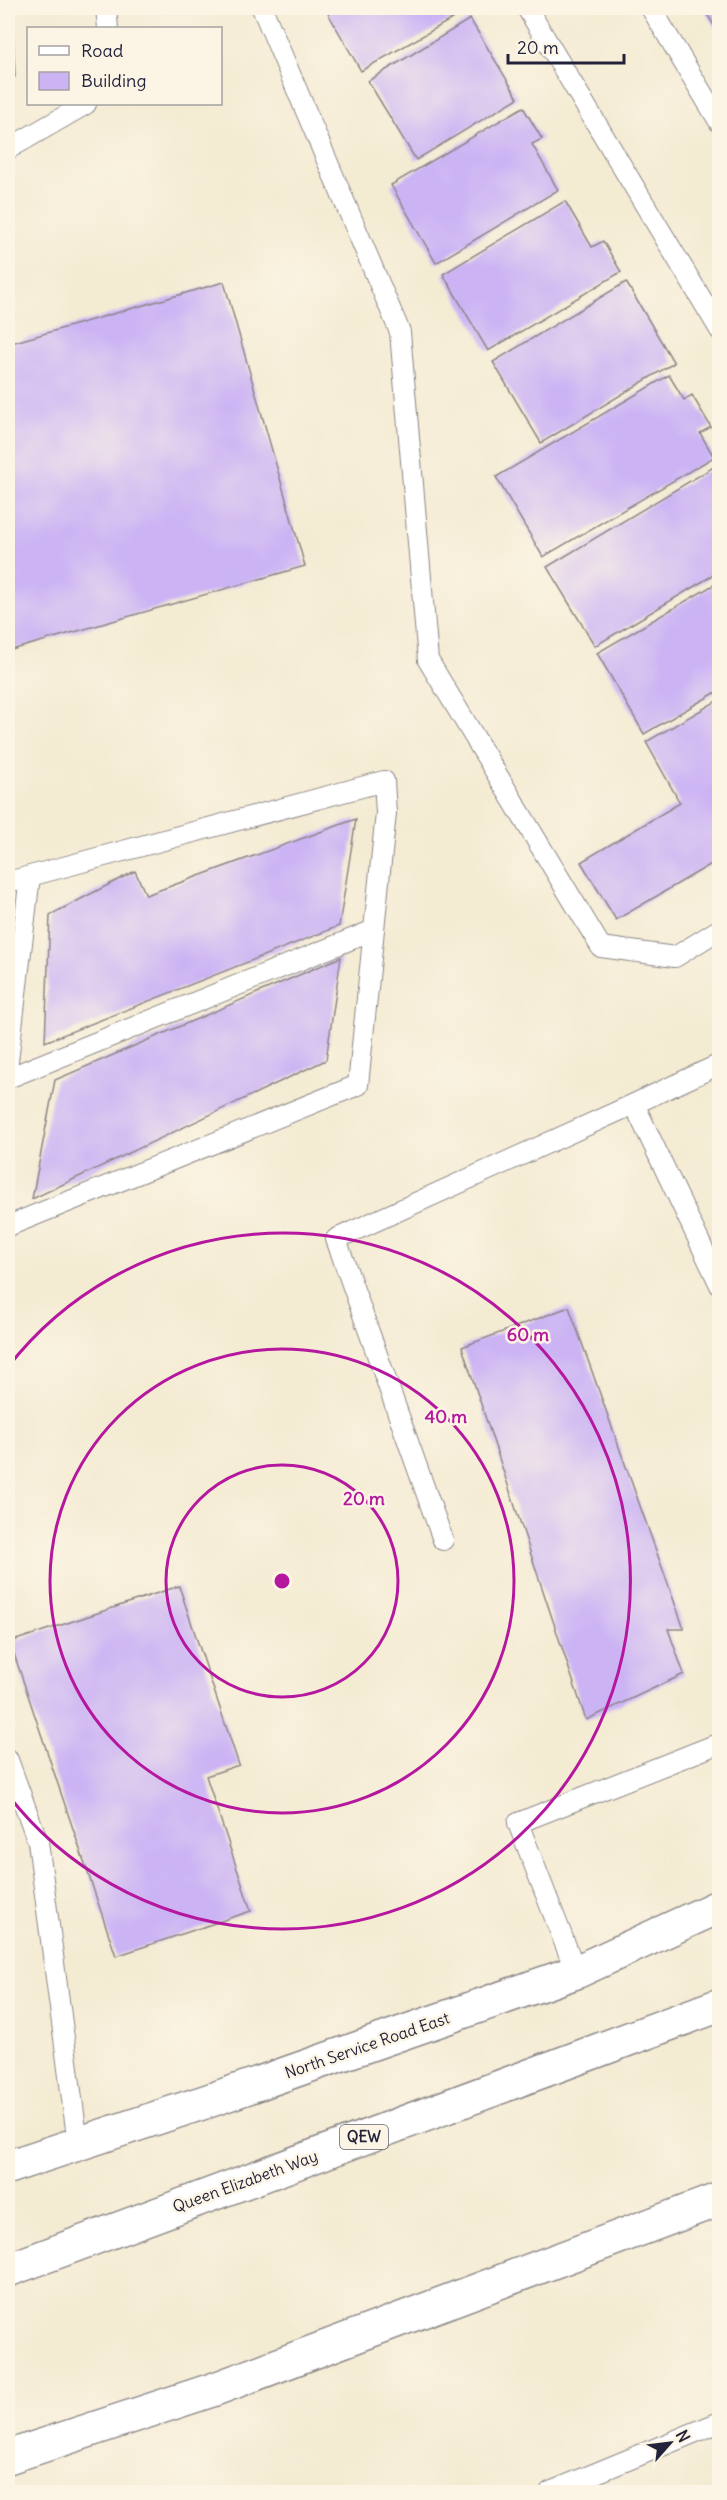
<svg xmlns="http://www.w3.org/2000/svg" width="727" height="2500" font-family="Delius,sans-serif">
<rect width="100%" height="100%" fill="#fcf5e5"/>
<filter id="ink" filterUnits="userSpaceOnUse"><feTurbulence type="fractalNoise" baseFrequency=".0167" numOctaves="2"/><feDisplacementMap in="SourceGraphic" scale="12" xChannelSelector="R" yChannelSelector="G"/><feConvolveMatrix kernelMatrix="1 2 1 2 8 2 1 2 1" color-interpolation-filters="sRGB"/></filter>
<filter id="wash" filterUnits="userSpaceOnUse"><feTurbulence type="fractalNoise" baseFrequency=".008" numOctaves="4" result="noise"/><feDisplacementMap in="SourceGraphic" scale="24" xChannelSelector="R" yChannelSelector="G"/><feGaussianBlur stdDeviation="1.35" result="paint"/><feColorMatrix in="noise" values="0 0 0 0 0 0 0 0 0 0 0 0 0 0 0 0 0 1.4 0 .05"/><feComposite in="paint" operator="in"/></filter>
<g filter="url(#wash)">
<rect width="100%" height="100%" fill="#f4ebd3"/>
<g id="blocks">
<!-- building -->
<path fill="#ccb4f4" d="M8 8H12L15 77H8Z
M325 8H464L466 11 361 71Z
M703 8H720V35Z
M470 19 518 98 416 160 368 81Z
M523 107 542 139 532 144 558 190 436 263 391 185Z
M565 201 592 247 603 241 621 272 488 351 443 274Z
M224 282 305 566 8 651V344Z
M626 282 674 363 541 443 493 362Z
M669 375 684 400 692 395 711 427 700 433 714 457 543 557 496 477Z
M720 463V571L595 646 547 567Z
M720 581V690L644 734 597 653Z
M720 699V859L616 920 581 862 680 803 646 742Z
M356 819 339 926 45 1042 50 915 135 871 146 895Z
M341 957 326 1060 32 1199 55 1080Z
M569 1307 684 1629H668L684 1674 586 1720 462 1347Z
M179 1586 239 1765 206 1776 251 1911 116 1956 10 1642Z"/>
</g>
</g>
<g filter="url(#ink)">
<use href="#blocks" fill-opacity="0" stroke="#8b8687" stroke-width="1.5"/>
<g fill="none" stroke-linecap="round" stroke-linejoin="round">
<!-- service casing -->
<g stroke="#8b8687" stroke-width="22">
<path id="service" d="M106 8 108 28
M262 8 400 332 428 660 601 947 675 957 720 929
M527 8 720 330
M651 8 720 123
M8 149 86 104
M8 882 30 876
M8 1061 30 876 384 781 386 813 358 1085 8 1226
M720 1064 634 1104 720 1285
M8 1078 374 930
M443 1540 336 1239 634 1104
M8 1760 38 1842 78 2144
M576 1972 518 1823 720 1743
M550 2492 720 2422"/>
</g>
<!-- tertiary casing -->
<g stroke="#8b8687" stroke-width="36">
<path id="tertiary" d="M8 2167 211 2100 576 1972 720 1906"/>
</g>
<!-- motorway casing -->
<g stroke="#8b8687" stroke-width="36">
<path id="motorway" d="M8 2270 720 2005
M8 2457 215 2389 720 2199"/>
</g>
<!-- service -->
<use href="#service" stroke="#fff" stroke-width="20"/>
<!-- tertiary -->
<use href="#tertiary" stroke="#fff" stroke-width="33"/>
<!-- motorway -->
<use href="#motorway" stroke="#fff" stroke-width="33"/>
</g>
</g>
<!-- distance rings -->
<g fill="none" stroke="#b5179e" stroke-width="3">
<circle cx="282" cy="1581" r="116"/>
<circle cx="282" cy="1581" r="232"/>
<path d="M8 1367A348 348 0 1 1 8 1795"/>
</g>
<g text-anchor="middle" stroke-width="5" stroke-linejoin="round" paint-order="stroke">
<!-- shield labels -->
<rect fill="#fcf5e5" stroke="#63616e" stroke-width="1.5" x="340" y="2125" width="48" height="24" rx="4.5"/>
<g font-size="15" font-weight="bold" fill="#22223b">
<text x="364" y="2142">QEW</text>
</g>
<!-- street labels -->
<g font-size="16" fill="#22223b" stroke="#fcf5e5">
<text transform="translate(367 2045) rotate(-19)" y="6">North Service Road East</text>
<text transform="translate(245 2181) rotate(-20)" y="6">Queen Elizabeth Way</text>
</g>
</g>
<circle cx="282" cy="1581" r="9" fill="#b5179e" stroke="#fcf5e5" stroke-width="3"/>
<g font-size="18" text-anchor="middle" font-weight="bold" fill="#b5179e" stroke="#fcf5e5" stroke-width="5" stroke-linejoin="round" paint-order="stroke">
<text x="528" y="1341">60 m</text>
<text x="446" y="1423">40 m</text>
<text x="364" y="1505">20 m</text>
</g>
<!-- margin -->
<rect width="727" height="2500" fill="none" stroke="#fcf5e5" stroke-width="30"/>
<!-- legend -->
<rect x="27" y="27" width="195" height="78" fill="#fcf5e5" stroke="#a5a1a1" stroke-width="1.5"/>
<rect x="39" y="46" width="30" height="9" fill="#ffffff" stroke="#a5a1a1" stroke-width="1.5"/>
<text x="81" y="57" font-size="18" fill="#22223b">Road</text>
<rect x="39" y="72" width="30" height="18" fill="#ccb4f4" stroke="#a5a1a1" stroke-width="1.5"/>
<text x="81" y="87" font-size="18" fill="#22223b">Building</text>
<!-- north arrow -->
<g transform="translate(670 2443) rotate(62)" stroke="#fcf5e5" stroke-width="4.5" paint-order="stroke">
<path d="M0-4.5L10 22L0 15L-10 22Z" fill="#22223b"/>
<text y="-9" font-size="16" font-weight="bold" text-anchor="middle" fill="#22223b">N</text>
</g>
<!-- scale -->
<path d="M508 54v9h116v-9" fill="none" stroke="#22223b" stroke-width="3"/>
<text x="517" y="54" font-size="18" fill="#22223b" stroke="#fcf5e5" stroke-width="4.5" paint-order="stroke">20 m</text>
</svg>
